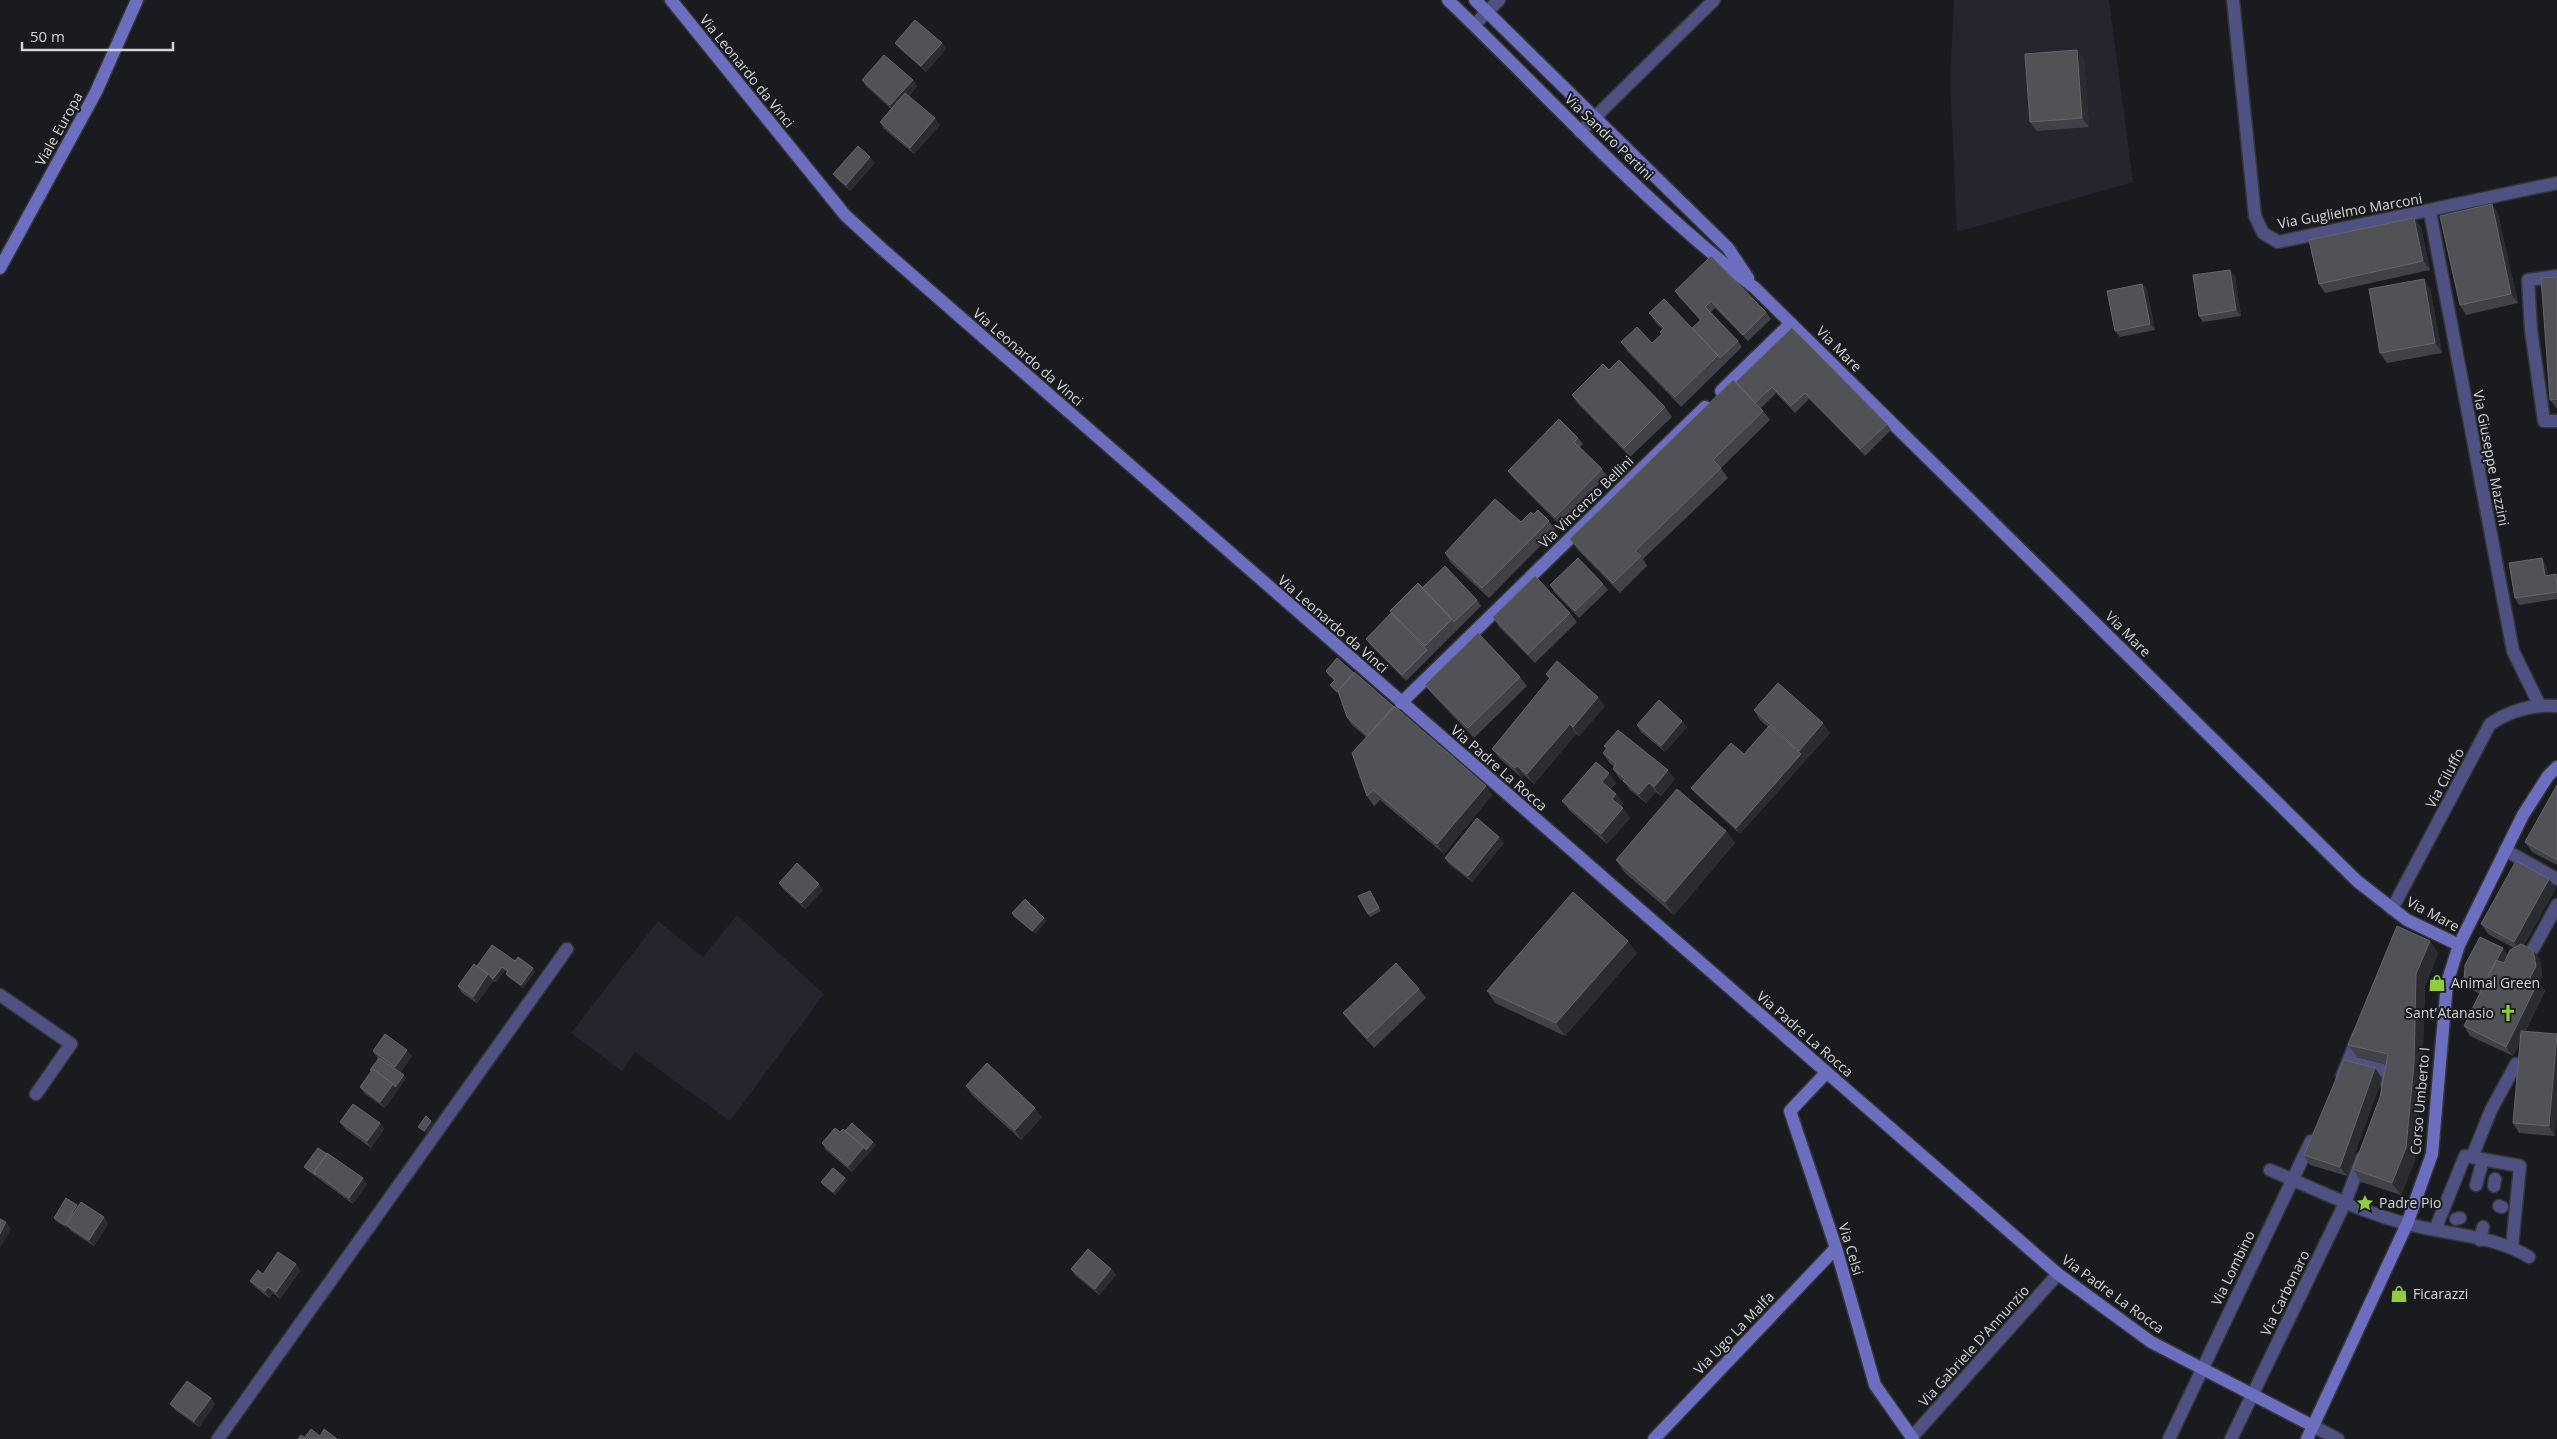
<svg xmlns="http://www.w3.org/2000/svg" width="2557" height="1439" font-family="'Open Sans',sans-serif">
<rect width="100%" height="100%" fill="#1a1b1f"/>
<!-- built -->
<path fill="#24252d" d="M1954 0H2109L2133 182 1957 232 1950 80Z
M737 915 824 994 730 1121 635 1052 622 1071 571 1033 658 921 703 957Z"/>
<g fill="none" stroke-linecap="round" stroke-linejoin="round">
<!-- street casing -->
<g stroke="#343539" stroke-width="15">
<path id="street" d="M2233 0 2255 216 2263 233 2278 242 2557 183
M1474 25 1499 0
M1580 132 1714 0
M2430 212 2513 651 2539 704
M2557 276 2528 280 2531 330 2544 421H2557
M2505 850 2557 879
M2392 909 2490 724C2511 710 2532 704 2557 706
M2533 949 2557 905
M0 995 71 1044 36 1094
M2348 1061 2383 1070 2388 1075 2387 1085
M2342 1076 2358 1037
M2472 1157 2491 1110 2516 1064
M2270 1170C2316 1189 2360 1212 2408 1224 2448 1235 2494 1235 2529 1257
M2476 1185 2483 1160
M2494 1186 2495 1179
M2499 1206 2502 1207
M2456 1219 2460 1218
M2435 1230 2465 1156 2520 1166 2512 1247
M2480 1240 2483 1227
M2313 1426 2338 1439
M1912 1437 2058 1274
M218 1439 567 949
M2169 1439 2311 1141
M2231 1439 2345 1203 2362 1158"/>
</g>
<!-- secondary casing -->
<g stroke="#343539" stroke-width="15">
<path id="secondary" d="M671 0 845 215 881 248 2058 1274 2151 1342 2313 1426
M1448 0C1549 97 1644 203 1755 288L2357 881 2407 920 2459 945
M1475 0 1728 248 1748 278
M0 268 96 92 137 0
M1721 391 1791 323
M1401 703 1705 407
M1826 1073 1790 1111 1836 1248 1875 1385 1913 1439
M1654 1439 1836 1248
M2307 1439 2407 1224 2432 1154 2447 983 2459 945 2523 815 2548 776 2557 767"/>
</g>
<!-- street -->
<use href="#street" stroke="#4f5183" stroke-width="12"/>
<!-- secondary -->
<use href="#secondary" stroke="#6c6fbf" stroke-width="12"/>
</g>
<!-- wall -->
<path fill="#414247" d="M895 43H942L946 49 926 72 900 49Z
M2077 50 2084 60 2089 127 2037 131 2030 122Z
M862 80H913L917 86 909 96 940 125 914 154 884 129 880 122 891 109 866 86Z
M875 163 850 191 838 180 833 174Z
M2492 204 2498 214 2518 303 2466 315 2460 305Z
M2414 218 2421 227 2430 270 2325 293 2319 284Z
M2235 276 2241 316 2203 322 2199 316Z
M2557 277V409L2550 400Z
M2142 284 2147 290 2155 330 2120 337 2115 331Z
M2430 288 2442 353 2387 363 2380 353Z
M1675 291 1766 312 1771 319 1748 341 1715 308 1711 312 1738 341 1742 347 1681 407 1628 352 1621 342 1652 343 1661 334 1663 330 1656 323 1649 313 1692 328 1700 320 1679 297Z
M1792 328 1887 424 1891 430 1865 456 1809 399 1795 413 1776 393 1761 408 1770 420 1721 468 1728 478 1643 559 1647 566 1620 593 1577 549 1570 539 1736 382Z
M1572 395 1665 407 1672 417 1630 457 1578 404Z
M1578 438 1583 444 1580 447 1602 469 1607 476 1559 524 1512 477 1508 471Z
M1549 521 1556 530 1489 598 1451 563 1445 553 1521 522Z
M2546 565 2548 576 2557 579V599L2519 605 2515 598Z
M1603 584 1608 590 1579 618 1554 592 1550 585Z
M1422 588 1477 600 1481 606 1406 681 1370 645 1366 639Z
M1570 613 1577 622 1535 663 1499 627 1493 617Z
M1326 671 1486 786 1492 795 1444 854 1380 800 1374 806 1367 796 1366 737 1351 724 1347 717 1339 694 1333 689 1330 685 1335 681 1328 675Z
M1546 674 1605 706 1579 736 1576 734 1534 784 1524 775 1522 778 1499 758 1492 749 1549 679Z
M1520 677 1527 686 1474 738 1432 694 1425 685Z
M1754 710 1830 733 1740 834 1696 794 1691 788 1744 754 1768 727 1760 720Z
M1682 721 1687 727 1665 752 1641 732 1637 725Z
M1604 746 1675 779 1661 796 1656 792 1646 803 1630 790 1625 783 1619 778 1613 769 1614 767 1609 762 1603 753 1606 749Z
M1616 783 1610 789 1616 794 1623 803 1621 806 1630 818 1607 844 1569 810 1562 801Z
M2557 785V865L2532 852 2525 842Z
M1726 831 1735 843 1674 915 1625 873 1616 860Z
M1504 843 1472 882 1449 864 1445 858Z
M779 883 823 890 805 909 783 889Z
M2556 888 2524 945 2540 959 2542 975 2539 983 2545 991 2525 1032 2555 1136 2519 1133 2513 1123 2520 1042 2513 1056 2470 1036 2464 1026 2480 994 2469 988 2464 981 2503 948 2507 955 2503 963H2504L2514 948 2488 934 2481 924Z
M1370 891 1381 911 1370 917 1368 914Z
M1012 913 1044 918 1046 921 1035 934 1014 917Z
M2430 941 2438 953 2425 986 2422 1076 2415 1160 2401 1195 2361 1182 2353 1169 2380 1097 2386 1064 2357 1057 2348 1045Z
M1637 953 1565 1036 1495 1003 1487 991Z
M515 961 535 972 523 988 508 977 506 974 507 972 505 970 496 982 493 981 477 1003 462 993 458 986 477 966Z
M1419 989 1426 998 1374 1048 1350 1022 1343 1013Z
M373 1051 412 1056 400 1073 406 1078 385 1108 365 1094 360 1087 371 1071 370 1070 378 1059Z
M2382 1078 2347 1176 2310 1165 2304 1155Z
M966 1086 1042 1117 1021 1140 972 1095Z
M340 1122 380 1123 384 1129 371 1148 345 1129Z
M845 1131 873 1142 876 1145 852 1172 826 1150 822 1143Z
M304 1167 363 1178 367 1184 353 1204 307 1170Z
M845 1178 847 1181 835 1195 823 1185 821 1182Z
M77 1205 78 1206 104 1217 108 1224 94 1246 71 1231 68 1227 67 1228 56 1221 54 1218Z
M296 1264 300 1271 280 1299 273 1293 269 1298 255 1287 250 1281 263 1274Z
M1071 1269H1111L1116 1275 1099 1295 1076 1276Z
M211 1398 215 1404 199 1427 175 1410 170 1404Z"/>
<!-- shaded-wall -->
<path fill="#2b2c30" d="M942 43 946 49 926 72 921 66Z
M2077 50 2084 60 2089 127 2082 118Z
M913 80 917 86 894 112 890 105Z
M935 118 940 125 914 154 910 148Z
M870 157 875 163 850 191 846 185Z
M2492 204 2498 214 2518 303 2511 294Z
M2414 218 2421 227 2430 270 2423 261Z
M2230 270 2235 276 2241 316 2236 310Z
M2424 279 2430 288 2442 353 2435 343Z
M2142 284 2147 290 2155 330 2150 324Z
M2542 558 2546 565 2549 582 2545 576Z
M1598 697 1605 706 1579 736 1573 727Z
M1682 721 1687 727 1665 752 1661 746Z
M1823 723 1830 733 1740 834 1736 828 1801 754 1799 751Z
M1570 724 1576 734 1534 784 1527 774Z
M1517 766 1524 775 1522 778 1515 768Z
M1668 770 1675 779 1661 796 1654 787Z
M1609 773 1616 783 1609 791 1602 782Z
M1649 783 1656 792 1646 803 1639 794Z
M1486 786 1492 795 1444 854 1437 844Z
M1616 794 1623 803 1619 808 1612 799Z
M1623 808 1630 818 1607 844 1601 834Z
M1726 831 1735 843 1674 915 1665 902Z
M1499 837 1504 843 1472 882 1468 876Z
M2549 879 2556 888 2520 952 2514 942Z
M819 884 823 890 805 909 801 903Z
M1044 918 1046 921 1035 934 1032 931Z
M1628 941 1637 953 1565 1036 1556 1023Z
M2430 941 2438 953 2425 986 2422 1076 2415 1160 2401 1195 2392 1183 2416 974Z
M2503 948 2507 955 2486 997 2481 990Z
M2533 950 2540 959 2542 975 2539 983 2545 991 2513 1056 2506 1047 2530 978Z
M502 967 505 970 496 982 493 979Z
M533 968 535 972 523 988 521 985Z
M488 974 493 981 477 1003 473 997Z
M2557 1034V1117L2555 1136 2549 1126Z
M407 1050 412 1056 399 1074 395 1067Z
M2375 1068 2382 1078 2347 1176 2340 1167Z
M404 1075 406 1078 385 1108 380 1102 393 1084Z
M1035 1108 1042 1117 1021 1140 1015 1130Z
M431 1121 434 1124 426 1134 424 1131Z
M380 1123 384 1129 371 1148 367 1141Z
M873 1142 876 1145 852 1172 848 1166 864 1147Z
M363 1178 367 1184 353 1204 349 1198Z
M845 1178 847 1181 835 1195 833 1192Z
M77 1205 80 1208 66 1225 68 1227 67 1228 65 1225Z
M104 1217 108 1224 94 1246 89 1240Z
M6 1222 11 1229 0 1248V1234Z
M296 1264 300 1271 280 1299 276 1292Z
M1111 1269 1116 1275 1099 1295 1095 1289Z
M268 1287 273 1293 269 1298 265 1291Z
M211 1398 215 1404 199 1427 194 1421Z"/>
<!-- building -->
<path fill="#515256" stroke="#65666a" d="M915 20 942 43 921 66 895 43Z
M2077 50 2082 118 2030 122 2025 54Z
M884 55 913 80 890 105 862 80Z
M905 93 935 118 910 148 880 122Z
M858 146 870 157 846 185 833 174Z
M2492 204 2511 294 2460 305 2440 216Z
M2414 218 2423 261 2319 284 2309 240Z
M1711 256 1766 312 1743 335 1711 301 1705 307 1738 341 1720 358 1692 328 1701 320 1675 291Z
M2230 270 2236 310 2199 316 2193 275Z
M2557 277V399L2550 400 2541 278Z
M2424 279 2435 343 2380 353 2369 289Z
M2142 284 2150 324 2115 331 2107 291Z
M1664 299 1718 355 1675 397 1621 342 1637 327 1652 343 1662 334 1660 332 1664 328 1649 313Z
M1792 328 1887 424 1860 449 1805 393 1791 406 1772 387 1755 403 1736 382Z
M1619 360 1665 407 1624 448 1572 395 1603 364 1609 370Z
M1733 380 1763 411 1713 460 1721 468 1635 551 1641 556 1613 583 1570 539Z
M1559 419 1578 438 1574 442 1602 469 1555 517 1508 471Z
M1495 499 1521 522 1531 512 1533 515 1538 510 1549 521 1482 588 1445 553Z
M1578 558 1603 584 1575 611 1550 585Z
M2542 558 2545 576 2556 574 2557 592 2515 598 2509 563Z
M1445 566 1477 600 1454 622 1422 588Z
M1535 576 1570 613 1528 654 1493 617Z
M1418 583 1452 619 1425 646 1390 611Z
M1391 613 1427 650 1402 675 1366 639Z
M1478 633 1520 677 1468 728 1425 685Z
M1337 658 1354 673 1338 691V692L1330 685 1335 680 1326 671Z
M1557 661 1598 697 1573 727 1570 724 1527 774 1517 766 1515 768 1492 749 1550 678 1546 674Z
M1354 672 1394 707 1368 736 1347 717 1338 691Z
M1778 683 1823 723 1799 751 1754 710Z
M1659 700 1682 721 1661 746 1637 725Z
M1394 706 1486 786 1437 844 1373 790 1367 796 1352 753Z
M1769 726 1801 754 1736 828 1691 788 1731 743 1744 754Z
M1618 730 1668 770 1654 787 1649 783 1639 794 1623 781 1625 779 1613 769 1616 764 1603 753 1607 748 1604 746Z
M1596 762 1609 773 1602 782 1616 794 1612 799 1623 808 1601 834 1562 801Z
M2557 785V860L2525 842Z
M1677 789 1726 831 1665 902 1616 860Z
M1477 818 1499 837 1468 876 1445 858Z
M2516 861 2549 879 2514 942 2481 924Z
M797 863 819 884 801 903 779 883Z
M1370 891 1379 908 1368 914 1358 896Z
M1573 892 1628 941 1556 1023 1487 991Z
M1025 899 1044 918 1032 931 1012 913Z
M2397 926 2430 941 2416 974 2414 1063 2406 1148 2392 1183 2353 1169 2380 1097 2388 1054 2348 1045Z
M2480 937 2503 948 2481 990 2464 981 2465 965Z
M2521 944 2533 950 2536 966 2530 978 2538 982 2506 1047 2464 1026 2496 960 2504 963 2510 950Z
M492 945 515 961 518 957 533 968 521 985 506 974 508 971 502 967 493 979 488 974 477 966Z
M1396 963 1419 989 1367 1038 1343 1013Z
M474 964 488 974 473 997 458 986Z
M2521 1031 2557 1034 2549 1126 2513 1123Z
M385 1034 407 1050 395 1067 373 1051Z
M379 1058 404 1075 395 1087 393 1084 373 1069 372 1071 370 1070Z
M2344 1060 2375 1068 2340 1167 2304 1155Z
M987 1063 1035 1108 1015 1130 966 1086Z
M373 1069 393 1084 380 1102 360 1087Z
M353 1104 380 1123 367 1141 340 1122Z
M426 1116 431 1121 424 1131 418 1127Z
M852 1123 873 1142 866 1150 864 1147 845 1131Z
M835 1128 840 1132 843 1129 864 1147 848 1166 822 1143Z
M318 1148 327 1154 314 1172 316 1175 304 1167Z
M327 1153 363 1178 349 1198 314 1172Z
M833 1168 845 1178 833 1192 821 1182Z
M66 1198 77 1205 65 1225 54 1218Z
M81 1202 104 1217 89 1240 66 1225Z
M0 1219 6 1222 0 1234Z
M1088 1249 1111 1269 1095 1289 1071 1269Z
M278 1252 296 1264 276 1292 268 1287 265 1291 250 1281 258 1270 263 1274Z
M187 1381 211 1398 194 1421 170 1404Z
M311 1429 320 1436 324 1429 337 1439H306L304 1438Z
M301 1435 306 1439H298Z"/>
<!-- icons -->
<defs>
<g id="shop-bare" transform="scale(1.35)"><path d="M-5-2.5h2.3a2.7 3.5 0 0 1 5.4 0H5L5.5 6h-11ZM-1.5-2.5h3a1.5 2.3 0 0 0-3 0Z" fill="#90cd41" stroke="#1a1b1f" stroke-width="2.5" paint-order="stroke"/></g>
<g id="church-bare" transform="scale(1.35)"><path d="M-1.2-6h2.4v3.5h3.3v2.4h-3.3V6h-2.4V-.1h-3.3v-2.4h3.3Z" fill="#90cd41" stroke="#1a1b1f" stroke-width="2.5" paint-order="stroke"/></g>
<g id="sight-bare" transform="scale(1.35)"><path d="M0-6L1.8-2.2L6-1.7L2.9 1.2L3.7 5.4L0 3.3L-3.7 5.4L-2.9 1.2L-6-1.7L-1.8-2.2Z" fill="#90cd41" stroke="#1a1b1f" stroke-width="2.5" paint-order="stroke"/></g>
</defs>
<g fill-rule="evenodd">
<use href="#shop-bare" x="2437" y="983"/>
<use href="#church-bare" x="2508" y="1013"/>
<use href="#sight-bare" x="2365" y="1203"/>
<use href="#shop-bare" x="2399" y="1294"/>
</g>
<g text-anchor="middle" stroke-width="4" stroke-linejoin="round" paint-order="stroke">
<!-- street labels -->
<g font-size="14" fill="#d3d4d6" stroke="#1a1b1f">
<text transform="translate(747 71) rotate(51)" y="5">Via Leonardo da Vinci</text>
<text transform="translate(59 129) rotate(-61)" y="5">Viale Europa</text>
<text transform="translate(1609 137) rotate(44)" y="5">Via Sandro Pertini</text>
<text transform="translate(2350 211) rotate(-10)" y="5">Via Guglielmo Marconi</text>
<text transform="translate(1839 349) rotate(45)" y="5">Via Mare</text>
<text transform="translate(1028 357) rotate(41)" y="5">Via Leonardo da Vinci</text>
<text transform="translate(2491 458) rotate(79)" y="5">Via Giuseppe Mazzini</text>
<text transform="translate(1586 502) rotate(-44)" y="5">Via Vincenzo Bellini</text>
<text transform="translate(1333 624) rotate(41)" y="5">Via Leonardo da Vinci</text>
<text transform="translate(2128 634) rotate(45)" y="5">Via Mare</text>
<text transform="translate(1499 768) rotate(41)" y="5">Via Padre La Rocca</text>
<text transform="translate(2445 778) rotate(-62)" y="5">Via Ciluffo</text>
<text transform="translate(2433 914) rotate(28)" y="5">Via Mare</text>
<text transform="translate(1805 1034) rotate(41)" y="5">Via Padre La Rocca</text>
<text transform="translate(2420 1101) rotate(-85)" y="5">Corso Umberto I</text>
<text transform="translate(1851 1249) rotate(73)" y="5">Via Celsi</text>
<text transform="translate(2233 1268) rotate(-64)" y="5">Via Lombino</text>
<text transform="translate(2285 1293) rotate(-64)" y="5">Via Carbonaro</text>
<text transform="translate(2113 1294) rotate(36)" y="5">Via Padre La Rocca</text>
<text transform="translate(1734 1333) rotate(-46)" y="5">Via Ugo La Malfa</text>
<text transform="translate(1974 1346) rotate(-48)" y="5">Via Gabriele D'Annunzio</text>
</g>
<!-- poi labels -->
<g font-size="14" fill="#d3d4d6" stroke="#1a1b1f" text-anchor="start">
<text x="2451" y="988">Animal Green</text>
<text x="2494" y="1018" text-anchor="end">Sant'Atanasio</text>
<text x="2379" y="1208">Padre Pio</text>
<text x="2413" y="1299">Ficarazzi</text>
</g>
</g>
<!-- scale -->
<path d="M22 42v8h151v-8" fill="none" stroke="#d3d4d6" stroke-width="2.5"/>
<text x="30" y="42" font-size="15" fill="#d3d4d6" stroke="#1a1b1f" stroke-width="4" paint-order="stroke">50 m</text>
</svg>
